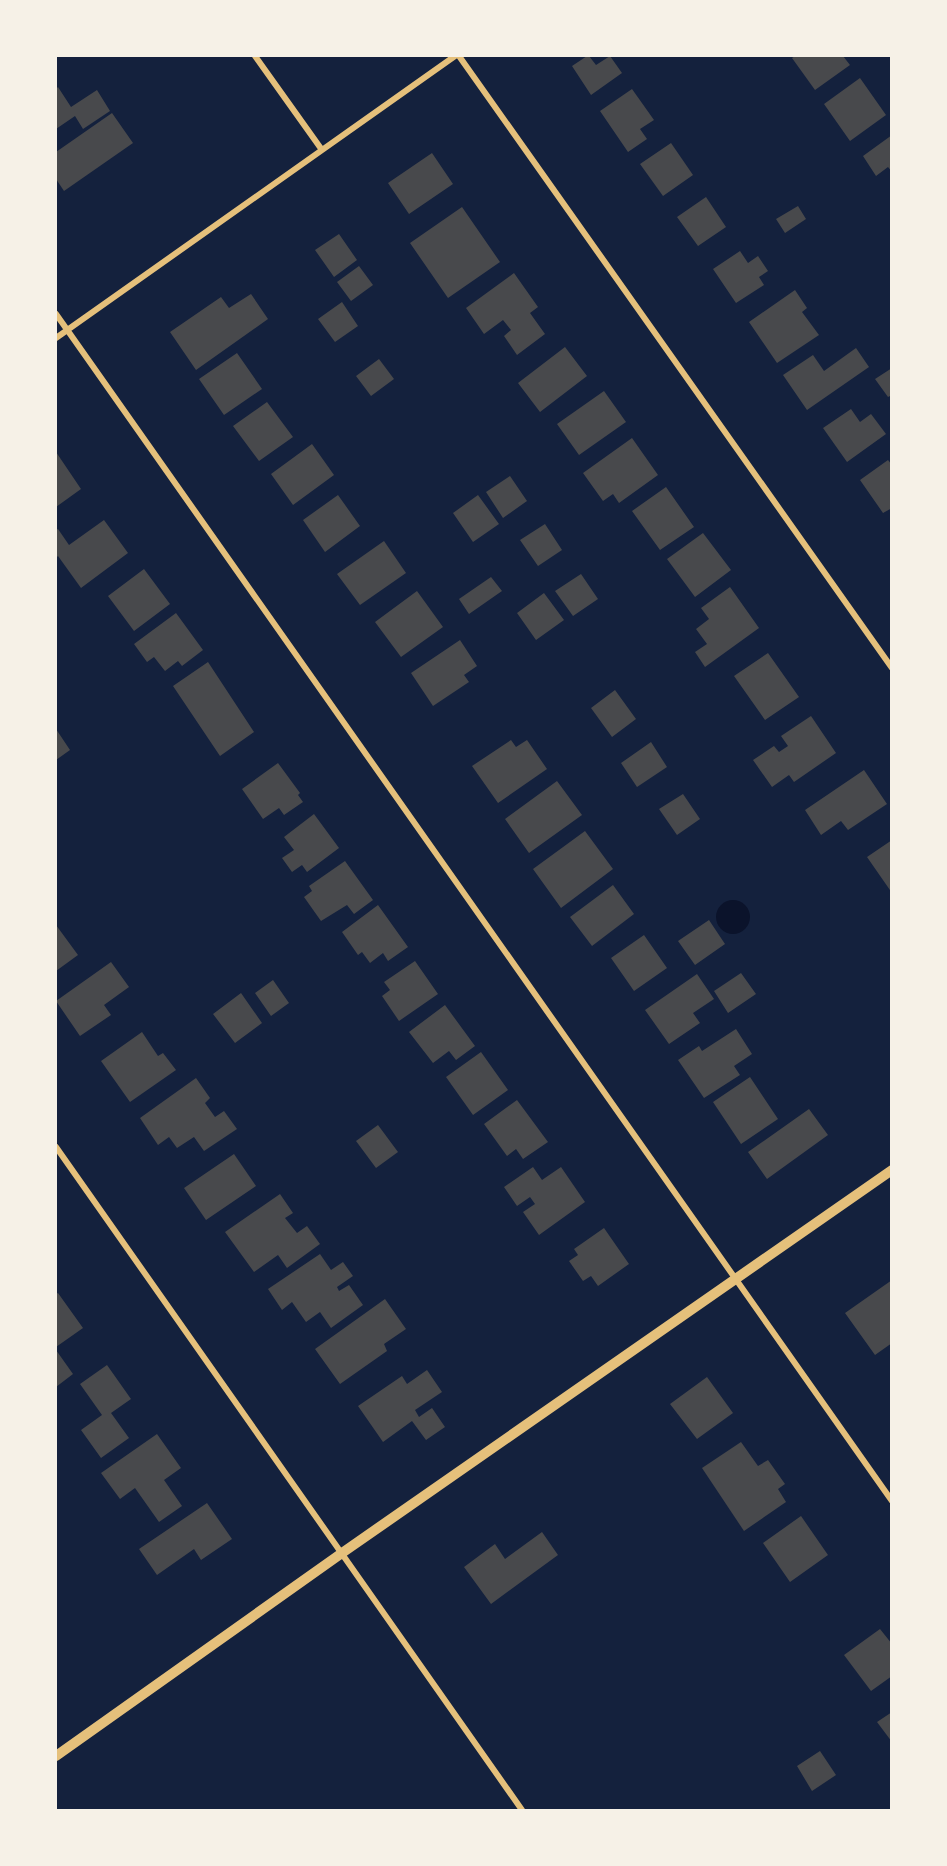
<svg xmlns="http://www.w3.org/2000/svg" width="947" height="1866" font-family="'Open Sans',sans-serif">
<rect width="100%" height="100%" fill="#14213d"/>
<!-- water -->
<path fill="#0b132b" d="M716 917a17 17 0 1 1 34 0a17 17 0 1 1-34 0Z"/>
<!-- building -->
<path fill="#48494c" d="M587 56H589L596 65 610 56 622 73 591 95 572 66Z
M795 56H843L850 65 815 90 792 58Z
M860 78 886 115 850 141 824 104Z
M58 87 71 107 97 90 110 111 83 129 75 116 56 129V89Z
M632 89 654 120 640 129 647 139 628 152 600 111Z
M112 113 133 143 64 191 56 179V152Z
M892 135V172L888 167 876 176 863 156Z
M671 143 693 175 663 196 640 164Z
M432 153 453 184 409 214 388 183Z
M706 197 726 227 698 246 677 217Z
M798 206 806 219 785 233 776 219Z
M462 207 500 262 448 298 410 243Z
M339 234 357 260 334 277 315 250Z
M740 251 748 263 758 256 768 271 759 277 764 285 736 303 713 269Z
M359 266 373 285 351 301 337 282Z
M514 273 538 307 530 313 545 334 517 355 504 336 511 330 503 320 484 334 466 308Z
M795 290 807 308 802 312 819 335 777 363 749 322Z
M251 294 268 319 196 370 170 332 221 297 229 308Z
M342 302 358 326 335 342 318 319Z
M565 347 587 376 540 412 518 383Z
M856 348 869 367 807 410 783 375 813 355 824 371Z
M237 353 262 389 224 415 199 379Z
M379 359 394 379 371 396 356 376Z
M892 368V395L888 397 875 379Z
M604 391 626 422 579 455 557 424Z
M267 402 293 437 259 461 233 426Z
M851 409 860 422 871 414 886 434 847 462 823 428Z
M632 438 658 475 619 503 613 494 603 501 583 473Z
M312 444 334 475 293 505 271 474Z
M56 452 81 489 56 507Z
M888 460 892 465V508L883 513 860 480Z
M510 476 527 501 503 518 486 492Z
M666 487 694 527 660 550 632 511Z
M338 495 360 526 325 552 303 520Z
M478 495 499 524 473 542 453 513Z
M104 520 128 553 81 588 58 556 56 558V530L58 529 69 545Z
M545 524 562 550 538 566 520 540Z
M703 533 731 570 695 597 667 559Z
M384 541 406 573 360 605 337 574Z
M144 569 170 604 134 631 108 596Z
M581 574 598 599 573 616 555 591Z
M491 577 502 591 469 614 459 599Z
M730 587 759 628 705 667 695 652 707 644 696 629 709 619 701 608Z
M417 591 443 627 401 657 375 622Z
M544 593 564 620 536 640 517 613Z
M176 613 203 650 182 666 178 661 165 671 154 657 147 662 134 644Z
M460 640 477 666 464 675 469 682 433 706 411 673Z
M768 653 799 697 765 720 734 676Z
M208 662 254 732 220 756 173 686Z
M615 690 636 719 612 737 591 708Z
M811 716 836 753 794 782 789 775 772 787 753 760 774 746 779 752 788 746 781 736Z
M56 729 70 750 56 760Z
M511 740 516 747 527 740 547 769 498 803 472 766Z
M651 742 667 767 637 787 621 763Z
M278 763 300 793 298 795 303 802 284 815 279 808 263 819 242 789Z
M864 770 887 804 848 830 841 821 821 835 805 810Z
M557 781 582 815 529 853 505 819Z
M683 794 700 819 677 835 659 809Z
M314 814 339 848 307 872 302 865 292 872 282 858 294 850 284 837Z
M585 831 613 869 561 908 533 869Z
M892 840V893L867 857Z
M345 861 373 900 354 914 347 905 321 921 304 897 312 891 309 886Z
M613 885 634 914 592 946 570 917Z
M378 905 408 947 388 961 383 953 370 963 362 952 358 955 342 932Z
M709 920 725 944 695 965 678 941Z
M56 925 78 955 56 971Z
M644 935 667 968 634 991 611 958Z
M415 961 438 994 399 1021 382 996 390 990 384 982Z
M111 962 129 987 104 1005 111 1015 80 1036 56 1001Z
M741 973 756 994 728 1013 714 991Z
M697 974 714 999 693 1013 700 1023 669 1044 645 1010Z
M273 980 289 1003 271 1016 255 993Z
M241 993 262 1023 235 1043 213 1014Z
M445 1005 475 1046 456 1060 449 1051 433 1063 409 1032Z
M736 1029 752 1054 734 1066 740 1075 704 1098 678 1060 699 1046 702 1051Z
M142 1032 158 1056 163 1053 176 1070 130 1102 101 1061Z
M481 1052 508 1090 473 1115 446 1077Z
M750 1077 778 1119 741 1144 713 1102Z
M196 1078 210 1098 205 1103 215 1117 224 1111 237 1129 204 1151 194 1137 177 1148 169 1137 158 1145 140 1118Z
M517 1100 548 1142 523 1159 516 1149 507 1156 484 1124Z
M809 1109 828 1135 767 1179 748 1152Z
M378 1125 398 1152 376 1168 356 1141Z
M234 1154 256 1186 206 1220 184 1188Z
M533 1167 542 1180 561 1167 585 1202 539 1235 523 1212 535 1204 530 1197 517 1206 504 1187Z
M280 1194 293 1213 285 1218 297 1233 307 1226 320 1244 287 1268 278 1255 254 1272 225 1232Z
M604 1228 629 1264 598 1286 591 1276 583 1281 569 1261 578 1255 574 1249Z
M320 1254 331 1270 343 1262 353 1276 337 1287 339 1291 349 1285 363 1305 331 1328 320 1312 306 1322 292 1302 282 1310 268 1289Z
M892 1280V1343L875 1355 845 1313Z
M58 1293 83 1328 56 1347V1294Z
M385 1299 406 1329 384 1344 387 1351 340 1384 315 1349Z
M56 1350 73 1374 56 1387Z
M107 1365 131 1399 111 1413 129 1438 101 1458 81 1430 102 1415 80 1384Z
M427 1370 442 1392 415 1410 419 1417 432 1408 445 1427 426 1440 412 1421 383 1442 358 1406 402 1376 407 1384Z
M707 1377 733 1413 697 1439 670 1404Z
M157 1434 181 1468 164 1480 182 1506 159 1522 135 1488 120 1499 101 1473Z
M741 1442 758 1466 768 1460 785 1484 778 1489 786 1502 744 1531 702 1468Z
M207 1503 232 1539 201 1560 194 1549 157 1575 139 1549Z
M801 1516 828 1555 790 1582 763 1543Z
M542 1532 558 1555 491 1604 464 1567 495 1544 505 1559Z
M880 1629 892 1644V1676L871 1691 844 1655Z
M892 1712V1742L877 1722Z
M820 1751 836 1775 812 1791 797 1766Z"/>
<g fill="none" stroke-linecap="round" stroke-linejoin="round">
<!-- minor -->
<path stroke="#e5c07b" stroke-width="6" d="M255 56 322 150
M459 56 892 668
M56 314 892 1501
M56 338 455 56
M56 1147 522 1810"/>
<!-- tertiary -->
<path stroke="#e5c07b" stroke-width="10" d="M56 1756 342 1553 892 1170"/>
</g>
<!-- border -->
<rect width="947" height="1866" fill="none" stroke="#f6f1e7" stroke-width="114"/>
</svg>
